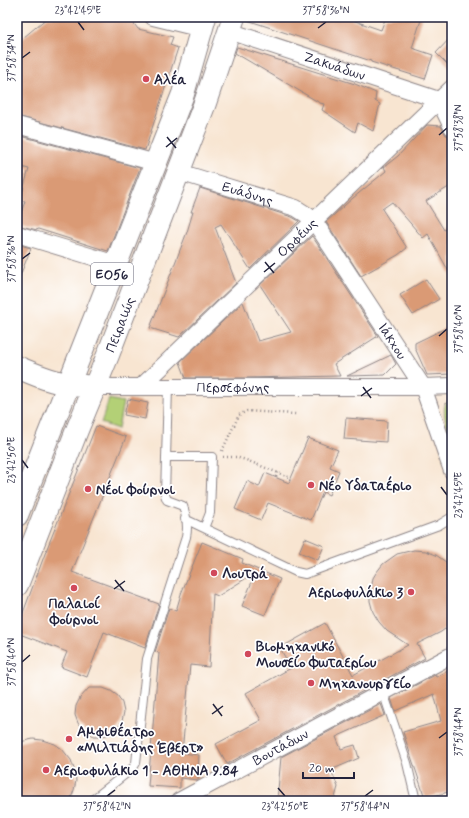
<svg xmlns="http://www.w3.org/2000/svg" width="469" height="818" font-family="Mynerve,sans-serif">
<rect width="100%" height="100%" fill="#fff"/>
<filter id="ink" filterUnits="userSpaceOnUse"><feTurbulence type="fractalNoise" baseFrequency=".025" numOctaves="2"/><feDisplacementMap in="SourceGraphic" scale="8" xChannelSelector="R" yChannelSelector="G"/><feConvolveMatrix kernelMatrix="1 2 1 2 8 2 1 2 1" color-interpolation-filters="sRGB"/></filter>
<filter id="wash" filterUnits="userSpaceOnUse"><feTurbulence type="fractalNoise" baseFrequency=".012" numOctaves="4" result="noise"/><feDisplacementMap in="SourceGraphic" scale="16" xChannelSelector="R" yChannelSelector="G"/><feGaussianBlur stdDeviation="0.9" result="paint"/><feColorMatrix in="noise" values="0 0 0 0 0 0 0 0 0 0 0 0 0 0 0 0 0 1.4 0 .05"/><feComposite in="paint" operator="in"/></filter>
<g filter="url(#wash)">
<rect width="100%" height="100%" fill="#f8e5d1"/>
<!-- green -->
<path fill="#b3d076" stroke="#6a7958" d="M109 399 123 402 118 429 101 423Z
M449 401H452V440C449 429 441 414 446 403Z"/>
<g id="blocks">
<!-- building -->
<path fill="#da9a75" d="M48 17H129L138 29 173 37 170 45 178 48 145 150 17 116V43Z
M248 17H353L352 20 381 30 386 17H422L412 48 433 55 425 79 371 62V61L247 20Z
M452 36V69L436 53Z
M237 47 355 84 376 93 375 101 380 104 373 131 358 123 355 132 322 110 324 104 320 103 235 53Z
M427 125 441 126 446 135 452 136V185L426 201 444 230 452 225V277L428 234 423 238 392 202 382 209 407 248 398 255 361 276 326 222 353 198 386 171 384 167 398 156Z
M17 135 140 168 108 251 38 229 37 230 17 225 25 201 20 200 29 169 17 166Z
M200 188 292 217 299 221 250 269 221 224 215 227 236 283 179 337 150 328 187 232 193 212H191Z
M312 236 378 336 334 364 340 376 247 378H186L180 362 243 302 258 341 291 332 260 285Z
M17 244 31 248 18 281H17Z
M426 279 439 299 413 315 400 295Z
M452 325V374L427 375 415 348V343Z
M391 355 396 364 385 375 347 376Z
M128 399 148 403 145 419 124 415Z
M346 418 387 421 386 442 344 439Z
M96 426 126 437 72 572 159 604 145 648 104 632 87 677 61 667 67 652 17 633V629L46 551Z
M308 438 338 450 330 467 339 471 329 495 323 492 311 520 268 503 261 520 235 509 247 481 259 487 265 473 289 483Z
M305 538 324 546 318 560 299 552Z
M202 542 243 559 242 563 280 579 265 615 242 606 256 572 218 596 213 594 209 667 190 665 182 753 199 755 198 780 180 778V788L148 786 159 653 155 652 169 608 176 611 181 594Z
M414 550 426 551 436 555 446 562 452 569V621L450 625 441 632 417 644 425 658 227 764 216 744 261 720 246 693 291 668 280 648 325 623 353 675 408 645 387 631 379 622 373 612 370 601V595L372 584 373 578 376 573 383 564 397 554Z
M452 669V746H448L452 762V791L425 798 403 732 441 721 434 694 395 711 391 698 435 675 436 677Z
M89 688H103L111 691 118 696 122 703 124 712 122 721 118 728 111 734 103 736H94L86 732 80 726 78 723 75 715 76 706 80 698Z
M381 704 385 715 336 737 341 749 355 745 359 758 331 770 338 787 334 801H277L281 757Z
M33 739 42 740 55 744 62 749 71 760 75 772 76 781 74 790 70 801H17V744L24 741Z"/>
</g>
</g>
<g filter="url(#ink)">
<use href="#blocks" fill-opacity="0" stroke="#8d8486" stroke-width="1"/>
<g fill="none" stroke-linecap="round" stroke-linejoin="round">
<!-- lane casing -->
<g stroke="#8d8486" stroke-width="10">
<path id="lane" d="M166 457H212L210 513 204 528
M185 519 296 572 305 574 439 525 452 517
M383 692 407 763 416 801
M91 801 133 768 136 763 147 659 186 537C188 528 186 515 183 506L167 500 165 495 168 387"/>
</g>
<!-- street casing -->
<g stroke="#8d8486" stroke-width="18">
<g id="street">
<path d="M153 17 202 29"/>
<path id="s1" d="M229 31 439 100 452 127"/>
<path d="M17 125 156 163"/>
<path id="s2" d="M179 172 296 208 307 215 316 224 423 387 452 471"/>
<path d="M17 234 116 264"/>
<path id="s3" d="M95 387H423L452 386"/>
<path id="s4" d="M141 387 452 88"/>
<path id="s5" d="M179 801 452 655"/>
</g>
</g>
<!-- secondary casing -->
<g stroke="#8d8486" stroke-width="24">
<path id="secondary" d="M17 367C34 374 51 382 69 384 77 386 86 386 95 387"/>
</g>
<!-- primary casing -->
<g stroke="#8d8486" stroke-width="24">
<g id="primary">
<path d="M17 515 183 94 205 17"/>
<path id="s6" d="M17 585 77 430 108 355 205 103 234 17"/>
</g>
</g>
<!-- path -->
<path stroke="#8d8486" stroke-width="2.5" stroke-dasharray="1 3" stroke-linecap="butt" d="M446 403 452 408
M222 451 239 415 247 411 296 414
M223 457H236L246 460 291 478
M276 477 278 472"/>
<!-- lane -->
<use href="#lane" stroke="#fff" stroke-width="8"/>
<!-- street -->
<use href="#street" stroke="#fff" stroke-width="16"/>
<!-- secondary -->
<use href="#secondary" stroke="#fff" stroke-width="22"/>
<!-- primary -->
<use href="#primary" stroke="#fff" stroke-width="22"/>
</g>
</g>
<!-- ticks -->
<path fill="none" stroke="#22223b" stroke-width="1.5" d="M78 22 84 30M318 28 326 22M22 58 30 52M439 135 447 128M167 137 176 148M166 147 177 138M22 259 30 253M265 262 274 273M264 272 275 263M439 336 447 329M363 387 371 398M361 396 372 388M22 460 28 468M441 487 447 495M115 580 124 591M114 589 125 581M22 662 30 655M213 704 222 716M212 714 223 706M439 738 447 732M278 788 285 796M107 796 115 790M365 796 373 790"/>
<!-- markers -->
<g fill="#d1495b" stroke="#fff" stroke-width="1.5">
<circle cx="146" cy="79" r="4"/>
<circle cx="311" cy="485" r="4"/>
<circle cx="88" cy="489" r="4"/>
<circle cx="214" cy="573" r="4"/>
<circle cx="74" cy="588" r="4"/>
<circle cx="411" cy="592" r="4"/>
<circle cx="248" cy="654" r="4"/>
<circle cx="311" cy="683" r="4"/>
<circle cx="69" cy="739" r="4"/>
<circle cx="46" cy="770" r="4"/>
</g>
<g text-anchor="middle" stroke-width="3.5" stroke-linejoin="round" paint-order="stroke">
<!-- shield labels -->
<rect fill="#fff" stroke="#646476" stroke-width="1" x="91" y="263" width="42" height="22" rx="3"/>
<g font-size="13" font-weight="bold" fill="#22223b">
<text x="112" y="279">ΕΟ56</text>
</g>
<!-- street labels -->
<g font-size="14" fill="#22223b" stroke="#fff">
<text dy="5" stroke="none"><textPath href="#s1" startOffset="111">Ζακυάδων</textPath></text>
<text dy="5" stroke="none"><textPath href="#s2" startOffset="72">Ευάδνης</textPath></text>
<text dy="5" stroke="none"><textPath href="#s4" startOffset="216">Ορφέως</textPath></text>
<text dy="5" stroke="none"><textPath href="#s6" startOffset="280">Πειραιώς</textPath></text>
<text dy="5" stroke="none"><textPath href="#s2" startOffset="288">Ιάκχου</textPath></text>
<text dy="5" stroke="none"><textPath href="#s3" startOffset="138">Περσεφόνης</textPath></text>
<text dy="5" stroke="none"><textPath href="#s5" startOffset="115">Βουτάδων</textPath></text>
</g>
<!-- poi labels -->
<g font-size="14" font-weight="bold" fill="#22223b" stroke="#fff" text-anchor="start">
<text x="154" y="84">Αλέα</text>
<text x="319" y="490">Νέο Υδαταέριο</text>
<text x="96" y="494">Νέοι Φούρνοι</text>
<text x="222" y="578">Λουτρά</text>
<text x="403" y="597" text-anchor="end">Αεριοφυλάκιο 3</text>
<text x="74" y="608" text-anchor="middle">Παλαιοί<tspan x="74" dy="16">Φούρνοι</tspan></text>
<text x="256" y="651">Βιομηχανικό<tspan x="256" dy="16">Μουσείο Φωταερίου</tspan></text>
<text x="319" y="688">Μηχανουργείο</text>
<text x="77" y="736">Αμφιθέατρο<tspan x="77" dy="16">«Μιλτιάδης Έβερτ»</tspan></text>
<text x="54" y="775">Αεριοφυλάκιο 1 - ΑΘΗΝΑ 9.84</text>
</g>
</g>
<!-- margin -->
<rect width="469" height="818" fill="none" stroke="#fff" stroke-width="44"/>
<!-- scale -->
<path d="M303 772v6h51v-6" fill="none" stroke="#22223b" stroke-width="2"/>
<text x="309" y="772" font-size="12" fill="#22223b" stroke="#ffffff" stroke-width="3" paint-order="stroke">20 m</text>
<rect x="22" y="22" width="425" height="774" fill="none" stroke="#22223b" stroke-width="1.5"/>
<g font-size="10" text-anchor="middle" fill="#22223b">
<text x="78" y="14">23°42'45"E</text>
<text x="326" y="14">37°58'36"N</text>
<text transform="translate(11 58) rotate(-90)" y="4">37°58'34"N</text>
<text transform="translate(458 128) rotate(-90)" y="4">37°58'38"N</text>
<text transform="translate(11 259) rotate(-90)" y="4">37°58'36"N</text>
<text transform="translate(458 329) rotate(-90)" y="4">37°58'40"N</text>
<text transform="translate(11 460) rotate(-90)" y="4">23°42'50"E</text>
<text transform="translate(458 495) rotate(-90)" y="4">23°42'45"E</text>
<text transform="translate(11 662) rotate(-90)" y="4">37°58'40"N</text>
<text transform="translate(458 732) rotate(-90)" y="4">37°58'44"N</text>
<text x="107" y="810">37°58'42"N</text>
<text x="285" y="810">23°42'50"E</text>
<text x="365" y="810">37°58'44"N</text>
</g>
</svg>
